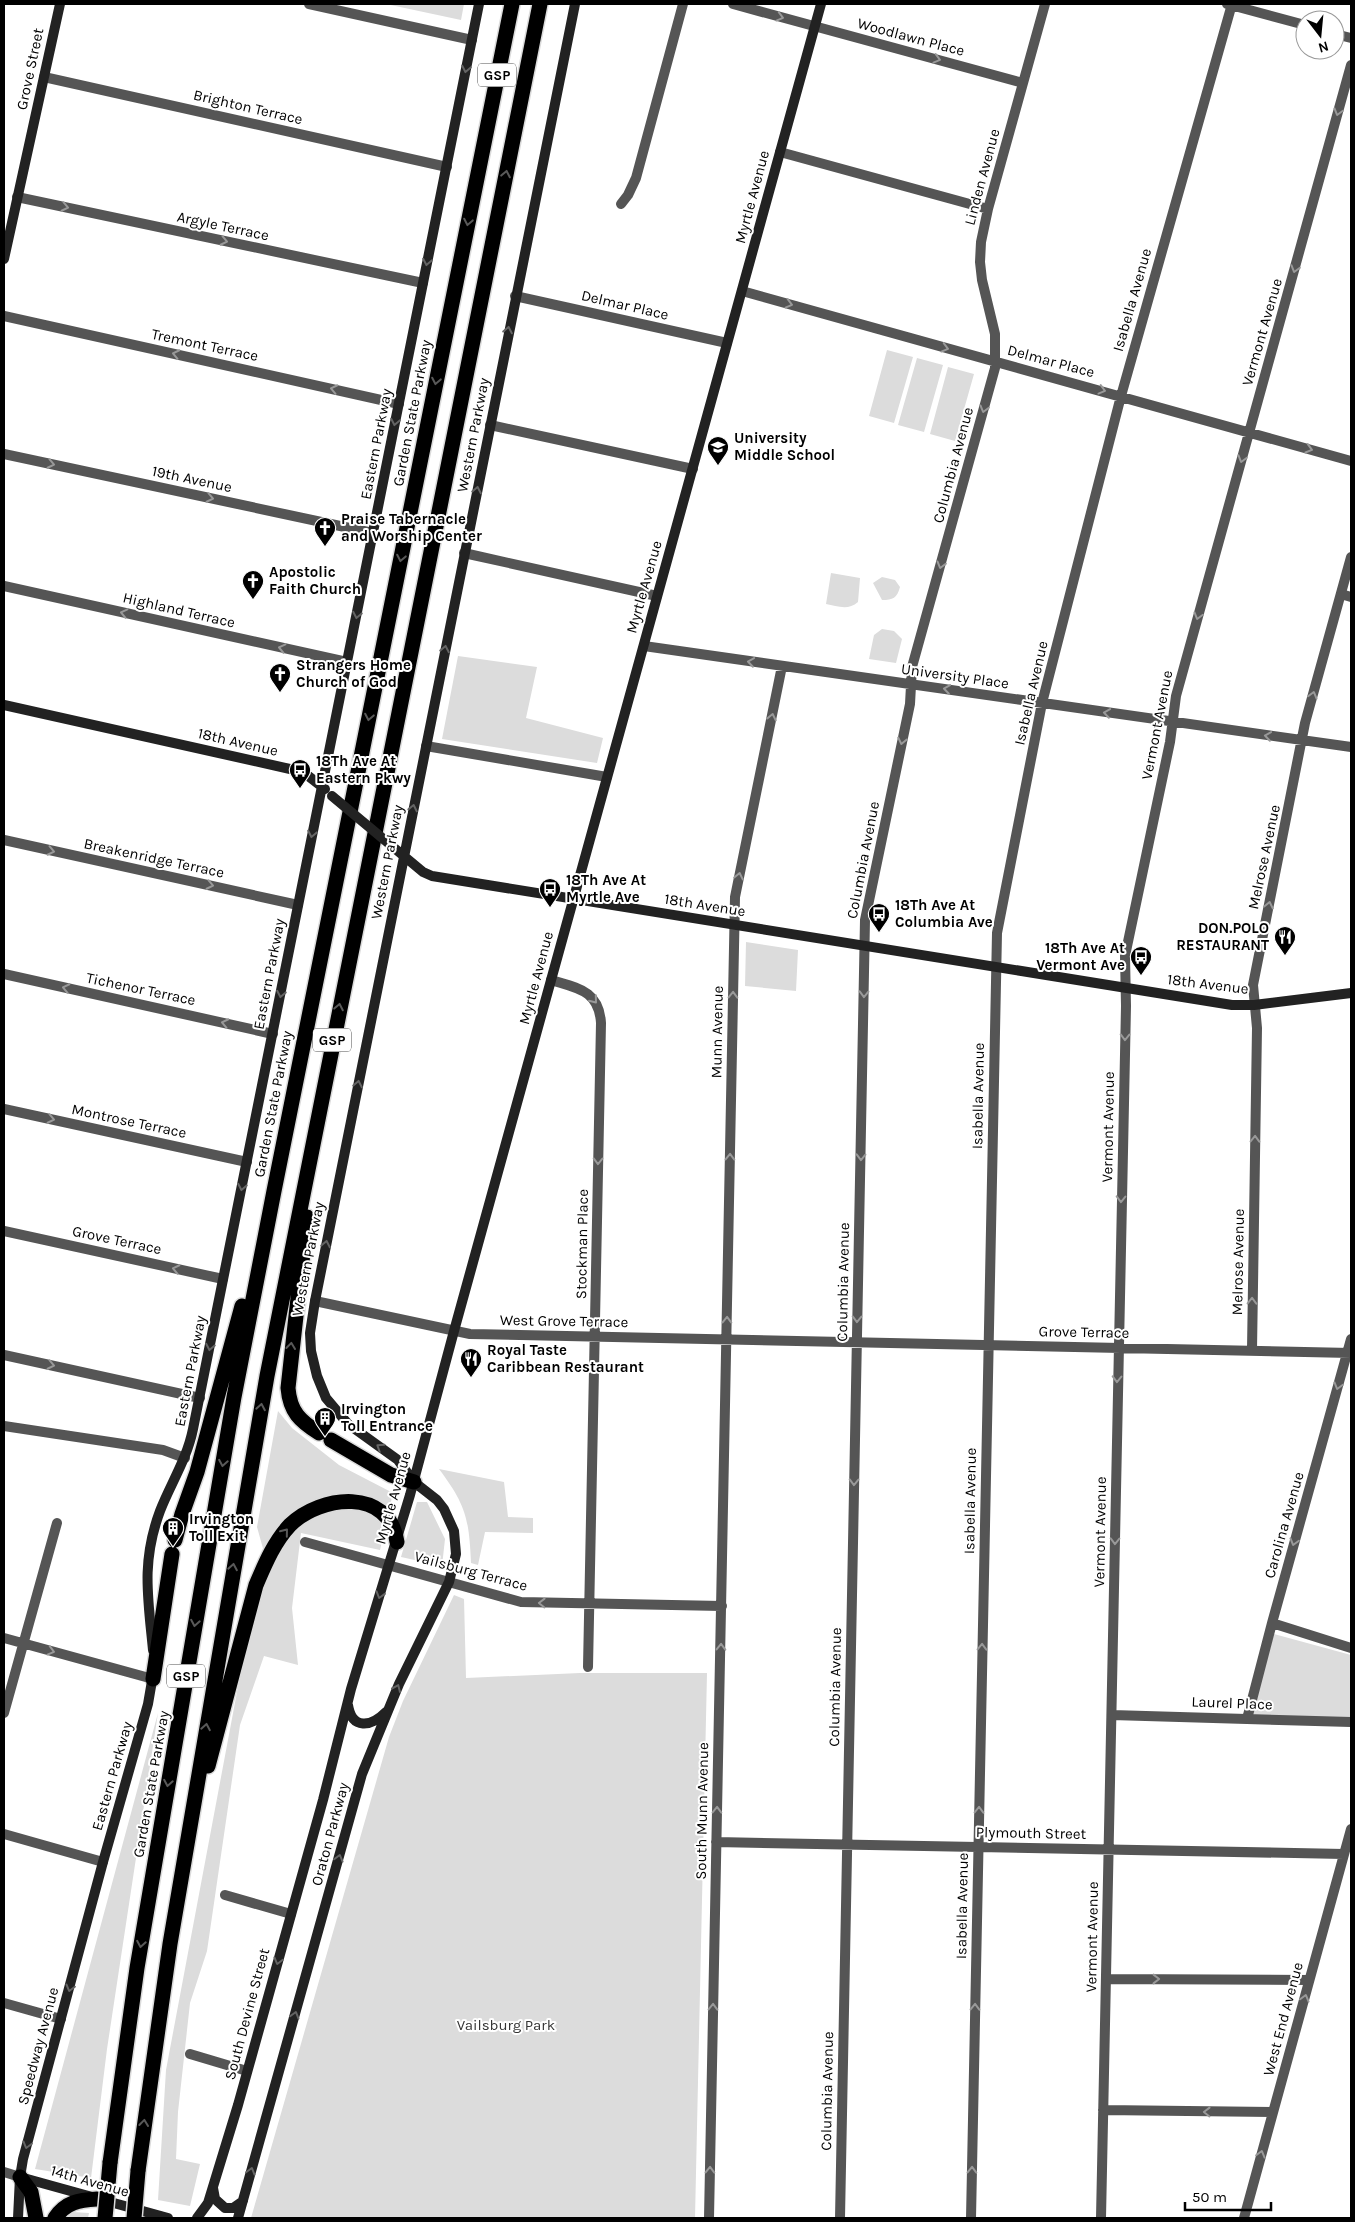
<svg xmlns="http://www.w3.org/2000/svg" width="1355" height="2222" font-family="Karla,sans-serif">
<rect width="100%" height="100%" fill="#fff"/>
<!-- green -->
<path fill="#dcdcdc" d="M386 4H464L461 20Z
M887 350 913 357 894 423 869 416Z
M917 358 943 365 924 432 898 425Z
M948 367 974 374 955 441 930 434Z
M831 573 860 578 858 602C848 611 837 606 826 604Z
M882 577 895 580 900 587C897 598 893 600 882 600L873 583Z
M882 629 894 631 902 639 896 663 869 659 874 635Z
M458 656 537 667 526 718 603 738 597 763 442 739Z
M746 942 798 950 796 991 745 986Z
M278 1411 292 1428 339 1465 393 1493 380 1550 301 1533 292 1608 298 1665 264 1656 240 1725 207 1951 190 2003 178 2112 176 2159 200 2164 190 2206 158 2200 166 2070 249 1628 269 1570 257 1527Z
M439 1469 504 1482 508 1517 533 1518V1533L485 1532 478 1565 471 1563C469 1518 466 1505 439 1469Z
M417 1502H427L445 1539 442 1566 401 1557Z
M454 1595 464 1599 466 1678 580 1673H707L695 2218H251L389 1737 403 1701Z
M1274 1634 1351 1655V1719L1251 1716Z
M158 1713 107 2049 91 2178 35 2169Z
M72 2212 89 2213 88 2218H67Z"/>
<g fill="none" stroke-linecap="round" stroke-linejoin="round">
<!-- highway casing -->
<g stroke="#dbdbdb" stroke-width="18">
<path id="highway" d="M307 1217 288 1388C290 1412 300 1421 319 1433
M331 1440 391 1475 414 1482
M175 1540 182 1514 197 1472 242 1306
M153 1679 172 1554
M208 1766 256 1585C265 1564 274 1542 290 1525 321 1495 389 1487 397 1542
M110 2163 137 1968 234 1397 274 1191 512 4
M138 2171 170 1944 267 1376 540 4
M20 2177 31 2192 36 2218
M55 2218C66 2202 79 2200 97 2199"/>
</g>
<!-- street -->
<path stroke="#555" stroke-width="10" d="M309 4 472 40
M733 4 1023 83
M1227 4 1305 25
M1335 34 1351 38
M44 77 447 167
M780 152 988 209
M17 197 423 283
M621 204 628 195 636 178 683 4
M742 291 1351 461
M515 296 727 343
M4 316 399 404
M490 425 693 469
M4 454 373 533
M464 553 657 596
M4 586 347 662
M1341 594 1351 597
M644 646 1351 747
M426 746 607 777
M4 840 298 905
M4 974 273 1034
M551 980C577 988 599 990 601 1023L588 1667
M4 1109 247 1162
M4 1231 223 1279
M315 1301 470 1334 1351 1353
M1252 1350 1257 1028 1253 985 1305 723 1351 557
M4 1355 200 1398
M4 1426 163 1450 185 1458
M305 1542 521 1602 722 1606
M1272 1623 1351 1648
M4 1638 153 1679
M4 1713 57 1523
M1112 1715 1351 1722
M1247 1719 1272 1623 1351 1339
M4 1834 103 1862
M716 1842 1344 1854
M225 1895 291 1914
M1107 1979 1309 1980
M4 2003 61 2019
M190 2054 247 2071
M1103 2110 1273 2112
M4 2172 20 2177
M709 2218 735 897 782 666
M840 2218 865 920 910 704 912 667 995 368V334L982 280 980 262 981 242 988 209 1045 4
M971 2218 997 933 1042 703 1121 396 1232 4
M1101 2218 1126 1006 1125 956 1170 742 1176 696 1351 65
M1244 2218 1351 1829"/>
<!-- secondary -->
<path stroke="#222" stroke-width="10" d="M4 259 60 4
M4 705 299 771 307 775 325 789
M393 847 423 872 432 876 1232 1005H1254L1351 993
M153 1650C148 1598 141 1562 160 1511 171 1483 187 1459 193 1429L479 4
M348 1705C352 1730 371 1727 386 1712
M20 2177 168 2218
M213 2188 215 2199 225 2208H233L243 2201
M18 2218 20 2177 23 2159 103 1862 148 1704 153 1675
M197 2218 208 2203 238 2105 323 1800 351 1689 410 1495 454 1331 821 4
M238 2218 362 1774 399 1684 449 1582 456 1554 454 1531 444 1509 437 1500 414 1482 398 1460 348 1424 326 1398 317 1376 311 1351 310 1333 315 1301 575 4"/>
<!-- highway -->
<use href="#highway" stroke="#000" stroke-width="15"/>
<!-- highway-bridge casing -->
<g stroke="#dbdbdb" stroke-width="18" stroke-linecap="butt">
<path id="highway-bridge" d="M105 2218 110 2163
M134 2218 138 2171"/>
</g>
<!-- secondary-bridge -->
<path stroke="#222" stroke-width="10" d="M332 796 393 847"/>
<!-- highway-bridge -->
<use href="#highway-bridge" stroke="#000" stroke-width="15"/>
</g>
<!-- one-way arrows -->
<defs><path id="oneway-chevron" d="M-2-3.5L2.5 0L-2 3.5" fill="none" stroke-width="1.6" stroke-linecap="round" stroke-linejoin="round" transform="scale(1.25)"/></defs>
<g stroke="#999">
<use href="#oneway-chevron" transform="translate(780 17) rotate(15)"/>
<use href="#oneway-chevron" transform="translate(937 59) rotate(15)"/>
<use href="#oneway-chevron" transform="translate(1338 112) rotate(106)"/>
<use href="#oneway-chevron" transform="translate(65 207) rotate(12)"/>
<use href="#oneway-chevron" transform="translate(224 241) rotate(12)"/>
<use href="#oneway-chevron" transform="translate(1295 269) rotate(106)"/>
<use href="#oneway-chevron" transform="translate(789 304) rotate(15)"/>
<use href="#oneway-chevron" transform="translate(945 348) rotate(15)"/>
<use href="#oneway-chevron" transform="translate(176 354) rotate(-168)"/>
<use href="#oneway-chevron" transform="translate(334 389) rotate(-168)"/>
<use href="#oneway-chevron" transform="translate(1102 390) rotate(15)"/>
<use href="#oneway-chevron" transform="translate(984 409) rotate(105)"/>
<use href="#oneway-chevron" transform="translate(1309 449) rotate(16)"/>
<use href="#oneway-chevron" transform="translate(1242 459) rotate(106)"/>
<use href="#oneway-chevron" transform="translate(51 464) rotate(12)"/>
<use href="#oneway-chevron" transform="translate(210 498) rotate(12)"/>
<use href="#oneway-chevron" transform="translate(941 565) rotate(105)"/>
<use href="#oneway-chevron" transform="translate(124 613) rotate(-167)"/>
<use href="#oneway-chevron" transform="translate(1198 616) rotate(106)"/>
<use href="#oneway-chevron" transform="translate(282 648) rotate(-167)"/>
<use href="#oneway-chevron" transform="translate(751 662) rotate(-172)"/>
<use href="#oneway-chevron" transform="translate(947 689) rotate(-172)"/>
<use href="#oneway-chevron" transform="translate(1313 695) rotate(-75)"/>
<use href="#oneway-chevron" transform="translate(1107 713) rotate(-172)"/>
<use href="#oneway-chevron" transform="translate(772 717) rotate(-78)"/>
<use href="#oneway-chevron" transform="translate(1268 736) rotate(-172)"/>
<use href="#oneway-chevron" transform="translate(902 741) rotate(102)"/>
<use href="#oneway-chevron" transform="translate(51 851) rotate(12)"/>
<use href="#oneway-chevron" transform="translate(739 876) rotate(-78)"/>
<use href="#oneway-chevron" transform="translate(210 885) rotate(12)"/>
<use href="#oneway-chevron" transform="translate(1269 905) rotate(-78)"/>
<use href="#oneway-chevron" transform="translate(66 988) rotate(-168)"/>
<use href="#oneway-chevron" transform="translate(864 994) rotate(91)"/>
<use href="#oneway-chevron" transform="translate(733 995) rotate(-89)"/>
<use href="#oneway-chevron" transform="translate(594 1000) rotate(51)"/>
<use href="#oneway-chevron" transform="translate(225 1023) rotate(-168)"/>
<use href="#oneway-chevron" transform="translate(1125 1037) rotate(91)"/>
<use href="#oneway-chevron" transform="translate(51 1119) rotate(12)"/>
<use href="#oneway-chevron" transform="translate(1255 1139) rotate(-89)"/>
<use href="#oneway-chevron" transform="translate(730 1157) rotate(-89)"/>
<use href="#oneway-chevron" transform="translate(861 1157) rotate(91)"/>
<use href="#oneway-chevron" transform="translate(598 1161) rotate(91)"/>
<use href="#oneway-chevron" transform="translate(1121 1199) rotate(91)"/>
<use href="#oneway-chevron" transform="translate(176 1269) rotate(-168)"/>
<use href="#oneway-chevron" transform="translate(1252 1301) rotate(-89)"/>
<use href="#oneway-chevron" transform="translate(857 1319) rotate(91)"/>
<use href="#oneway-chevron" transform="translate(727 1320) rotate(-89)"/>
<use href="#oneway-chevron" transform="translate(51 1365) rotate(12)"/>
<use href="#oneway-chevron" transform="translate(1117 1379) rotate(91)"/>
<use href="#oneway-chevron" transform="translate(1338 1386) rotate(106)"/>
<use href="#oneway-chevron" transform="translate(854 1482) rotate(91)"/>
<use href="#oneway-chevron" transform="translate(1115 1541) rotate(91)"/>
<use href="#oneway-chevron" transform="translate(1294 1542) rotate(106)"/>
<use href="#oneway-chevron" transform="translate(542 1603) rotate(-179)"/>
<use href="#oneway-chevron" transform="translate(721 1647) rotate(-89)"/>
<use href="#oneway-chevron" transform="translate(982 1647) rotate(-89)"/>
<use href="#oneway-chevron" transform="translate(51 1651) rotate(15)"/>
<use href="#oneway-chevron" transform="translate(717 1810) rotate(-89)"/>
<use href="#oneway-chevron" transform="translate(979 1810) rotate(-89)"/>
<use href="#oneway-chevron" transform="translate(1156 1979)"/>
<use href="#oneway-chevron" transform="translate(1305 1998) rotate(-75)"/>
<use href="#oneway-chevron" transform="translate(713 2007) rotate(-89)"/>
<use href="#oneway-chevron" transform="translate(975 2007) rotate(-89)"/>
<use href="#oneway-chevron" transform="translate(1207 2112) rotate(-179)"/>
<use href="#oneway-chevron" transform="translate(1261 2154) rotate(-75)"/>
<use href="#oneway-chevron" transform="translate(710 2170) rotate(-89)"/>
<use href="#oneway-chevron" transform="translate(972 2170) rotate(-89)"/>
</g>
<g stroke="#646464">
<use href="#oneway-chevron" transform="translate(466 69) rotate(101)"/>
<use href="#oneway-chevron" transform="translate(427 262) rotate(101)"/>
<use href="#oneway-chevron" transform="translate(508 330) rotate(-79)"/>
<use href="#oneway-chevron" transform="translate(395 422) rotate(101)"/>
<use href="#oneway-chevron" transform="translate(477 490) rotate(-79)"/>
<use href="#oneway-chevron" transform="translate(357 615) rotate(101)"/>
<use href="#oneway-chevron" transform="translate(445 649) rotate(-79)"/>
<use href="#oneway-chevron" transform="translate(413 808) rotate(-78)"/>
<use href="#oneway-chevron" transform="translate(312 834) rotate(101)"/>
<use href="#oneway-chevron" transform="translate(281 994) rotate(101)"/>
<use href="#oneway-chevron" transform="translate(358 1084) rotate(-79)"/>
<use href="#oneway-chevron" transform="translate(242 1187) rotate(101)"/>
<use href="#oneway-chevron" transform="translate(326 1244) rotate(-79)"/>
<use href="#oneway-chevron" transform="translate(210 1347) rotate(101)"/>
<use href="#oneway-chevron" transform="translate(380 1447) rotate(-147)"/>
<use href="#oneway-chevron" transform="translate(380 1595) rotate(107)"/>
<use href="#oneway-chevron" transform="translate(397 1688) rotate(-66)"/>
<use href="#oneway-chevron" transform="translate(339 1858) rotate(-75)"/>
<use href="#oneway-chevron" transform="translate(278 1961) rotate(105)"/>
<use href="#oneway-chevron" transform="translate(70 1988) rotate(105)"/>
<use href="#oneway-chevron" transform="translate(295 2015) rotate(-74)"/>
<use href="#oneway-chevron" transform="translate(27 2145) rotate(105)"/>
<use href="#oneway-chevron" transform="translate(251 2171) rotate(-74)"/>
</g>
<g stroke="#595959">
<use href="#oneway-chevron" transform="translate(506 174) rotate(-79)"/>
<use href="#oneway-chevron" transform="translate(468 222) rotate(101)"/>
<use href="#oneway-chevron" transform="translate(436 381) rotate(101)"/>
<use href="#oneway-chevron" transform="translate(401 558) rotate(101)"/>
<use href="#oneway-chevron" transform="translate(369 717) rotate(101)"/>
<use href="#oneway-chevron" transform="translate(339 1007) rotate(-79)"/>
<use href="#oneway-chevron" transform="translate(291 1346) rotate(-83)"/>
<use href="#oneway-chevron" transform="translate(261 1407) rotate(-80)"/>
<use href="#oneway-chevron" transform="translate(223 1463) rotate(100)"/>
<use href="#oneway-chevron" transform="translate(285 1532) rotate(-51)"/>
<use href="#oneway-chevron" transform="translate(233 1567) rotate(-80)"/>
<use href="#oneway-chevron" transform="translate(195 1623) rotate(100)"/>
<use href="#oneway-chevron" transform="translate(206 1727) rotate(-80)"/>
<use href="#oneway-chevron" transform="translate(168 1783) rotate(100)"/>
<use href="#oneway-chevron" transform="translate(141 1944) rotate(100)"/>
<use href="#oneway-chevron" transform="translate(144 2123) rotate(-83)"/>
</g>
<!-- icons -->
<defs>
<g id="school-pin" transform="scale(1.125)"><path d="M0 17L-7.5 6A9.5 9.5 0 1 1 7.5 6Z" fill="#000" stroke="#fff"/><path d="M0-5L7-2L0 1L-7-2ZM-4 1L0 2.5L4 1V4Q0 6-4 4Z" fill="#fff"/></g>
<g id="church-pin" transform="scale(1.125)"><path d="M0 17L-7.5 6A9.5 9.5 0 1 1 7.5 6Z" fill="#000" stroke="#fff"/><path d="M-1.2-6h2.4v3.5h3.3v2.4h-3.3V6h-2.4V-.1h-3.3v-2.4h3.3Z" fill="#fff"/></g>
<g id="bus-pin" transform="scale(1.125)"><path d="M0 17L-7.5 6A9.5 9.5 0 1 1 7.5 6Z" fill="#000" stroke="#fff"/><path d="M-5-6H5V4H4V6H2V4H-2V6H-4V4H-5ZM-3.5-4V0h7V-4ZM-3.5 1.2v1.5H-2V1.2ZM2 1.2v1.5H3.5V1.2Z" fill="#fff"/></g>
<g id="restaurant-pin" transform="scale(1.125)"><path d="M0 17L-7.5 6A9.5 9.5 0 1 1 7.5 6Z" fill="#000" stroke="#fff"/><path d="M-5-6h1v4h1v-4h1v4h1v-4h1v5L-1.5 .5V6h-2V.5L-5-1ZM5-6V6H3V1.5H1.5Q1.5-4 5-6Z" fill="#fff"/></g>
<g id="building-pin" transform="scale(1.125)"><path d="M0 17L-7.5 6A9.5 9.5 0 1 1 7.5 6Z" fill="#000" stroke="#fff"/><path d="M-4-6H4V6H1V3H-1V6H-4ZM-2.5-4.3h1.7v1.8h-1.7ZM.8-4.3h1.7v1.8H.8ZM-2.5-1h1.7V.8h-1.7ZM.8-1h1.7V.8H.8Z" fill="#fff"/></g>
</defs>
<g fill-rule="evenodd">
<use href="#school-pin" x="718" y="447"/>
<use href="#church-pin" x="325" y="528"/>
<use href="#church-pin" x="253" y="581"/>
<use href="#church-pin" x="280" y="674"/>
<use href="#bus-pin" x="300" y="770"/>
<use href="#bus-pin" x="550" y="889"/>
<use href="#bus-pin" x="879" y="914"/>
<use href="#restaurant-pin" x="1285" y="937"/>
<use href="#bus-pin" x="1141" y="957"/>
<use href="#restaurant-pin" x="471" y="1359"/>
<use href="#building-pin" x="325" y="1418"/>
<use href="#building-pin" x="173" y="1528"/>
</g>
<g text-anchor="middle" stroke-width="4" stroke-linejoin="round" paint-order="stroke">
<!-- shield labels -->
<g fill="#fff" stroke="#4c4c4c" stroke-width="1">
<rect x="478" y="63.5" width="38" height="23" rx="4"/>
<rect x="313" y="1028.5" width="38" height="23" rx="4"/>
<rect x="167" y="1664.5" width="38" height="23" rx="4"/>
</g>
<g font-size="14" font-weight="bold" fill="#000">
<text x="497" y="80">GSP</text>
<text x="332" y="1045">GSP</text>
<text x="186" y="1681">GSP</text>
</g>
<!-- street labels -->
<g font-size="15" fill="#000" stroke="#fff">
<text transform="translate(911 37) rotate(15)" y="5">Woodlawn Place</text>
<text transform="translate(30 69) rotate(-78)" y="5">Grove Street</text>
<text transform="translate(248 107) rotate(13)" y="5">Brighton Terrace</text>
<text transform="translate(982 177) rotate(-75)" y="5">Linden Avenue</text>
<text transform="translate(752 197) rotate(-75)" y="5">Myrtle Avenue</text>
<text transform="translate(223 226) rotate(12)" y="5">Argyle Terrace</text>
<text transform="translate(1132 300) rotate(-74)" y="5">Isabella Avenue</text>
<text transform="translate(625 305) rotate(13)" y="5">Delmar Place</text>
<text transform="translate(1262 332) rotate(-74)" y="5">Vermont Avenue</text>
<text transform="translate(205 345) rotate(12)" y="5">Tremont Terrace</text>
<text transform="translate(1051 361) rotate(15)" y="5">Delmar Place</text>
<text transform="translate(412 413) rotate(-79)" y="5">Garden State Parkway</text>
<text transform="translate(473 435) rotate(-79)" y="5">Western Parkway</text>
<text transform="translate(376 444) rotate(-79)" y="5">Eastern Parkway</text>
<text transform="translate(953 465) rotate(-75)" y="5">Columbia Avenue</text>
<text transform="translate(192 479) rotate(12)" y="5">19th Avenue</text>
<text transform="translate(644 587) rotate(-74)" y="5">Myrtle Avenue</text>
<text transform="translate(179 610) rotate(13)" y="5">Highland Terrace</text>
<text transform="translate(955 676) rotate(8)" y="5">University Place</text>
<text transform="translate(1031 693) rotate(-77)" y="5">Isabella Avenue</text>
<text transform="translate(1157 725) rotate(-79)" y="5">Vermont Avenue</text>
<text transform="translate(238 742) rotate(13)" y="5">18th Avenue</text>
<text transform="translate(1264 857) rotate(-78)" y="5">Melrose Avenue</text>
<text transform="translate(154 858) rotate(12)" y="5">Breakenridge Terrace</text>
<text transform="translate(863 860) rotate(-79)" y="5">Columbia Avenue</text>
<text transform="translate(387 862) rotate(-79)" y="5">Western Parkway</text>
<text transform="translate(705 905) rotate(9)" y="5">18th Avenue</text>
<text transform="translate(269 974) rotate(-79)" y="5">Eastern Parkway</text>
<text transform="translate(536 978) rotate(-75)" y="5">Myrtle Avenue</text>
<text transform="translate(1208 984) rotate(7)" y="5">18th Avenue</text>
<text transform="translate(141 989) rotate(12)" y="5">Tichenor Terrace</text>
<text transform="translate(717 1032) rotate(-89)" y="5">Munn Avenue</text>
<text transform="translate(978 1096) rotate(-89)" y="5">Isabella Avenue</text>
<text transform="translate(273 1104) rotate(-79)" y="5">Garden State Parkway</text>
<text transform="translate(129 1121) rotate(12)" y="5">Montrose Terrace</text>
<text transform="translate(1108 1127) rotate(-89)" y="5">Vermont Avenue</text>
<text transform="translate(117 1240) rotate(12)" y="5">Grove Terrace</text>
<text transform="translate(582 1244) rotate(-89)" y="5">Stockman Place</text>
<text transform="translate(308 1259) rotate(-79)" y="5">Western Parkway</text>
<text transform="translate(1238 1262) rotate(-89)" y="5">Melrose Avenue</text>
<text transform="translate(843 1282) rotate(-89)" y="5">Columbia Avenue</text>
<text transform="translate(564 1321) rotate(1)" y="5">West Grove Terrace</text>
<text transform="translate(1084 1332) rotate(1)" y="5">Grove Terrace</text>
<text transform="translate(190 1371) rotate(-79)" y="5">Eastern Parkway</text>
<text transform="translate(393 1498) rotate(-74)" y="5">Myrtle Avenue</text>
<text transform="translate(970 1501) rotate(-89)" y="5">Isabella Avenue</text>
<text transform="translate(1284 1525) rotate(-74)" y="5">Carolina Avenue</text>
<text transform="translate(1100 1532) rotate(-89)" y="5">Vermont Avenue</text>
<text transform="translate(471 1571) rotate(15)" y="5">Vailsburg Terrace</text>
<text transform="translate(835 1687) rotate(-89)" y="5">Columbia Avenue</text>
<text transform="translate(1232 1703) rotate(2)" y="5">Laurel Place</text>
<text transform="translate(112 1776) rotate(-74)" y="5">Eastern Parkway</text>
<text transform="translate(151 1784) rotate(-80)" y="5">Garden State Parkway</text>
<text transform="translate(702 1811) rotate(-89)" y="5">South Munn Avenue</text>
<text transform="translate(1031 1833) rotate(1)" y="5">Plymouth Street</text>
<text transform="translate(330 1834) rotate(-75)" y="5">Oraton Parkway</text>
<text transform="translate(962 1906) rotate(-89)" y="5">Isabella Avenue</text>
<text transform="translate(1092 1937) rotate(-89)" y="5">Vermont Avenue</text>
<text transform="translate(247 2014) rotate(-75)" y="5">South Devine Street</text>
<text transform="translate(1283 2019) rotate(-75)" y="5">West End Avenue</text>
<text transform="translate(38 2046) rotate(-75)" y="5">Speedway Avenue</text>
<text transform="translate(827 2091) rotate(-89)" y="5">Columbia Avenue</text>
<text transform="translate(90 2181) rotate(16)" y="5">14th Avenue</text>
</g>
<!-- poi labels -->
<g font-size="15" font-weight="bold" fill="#000" stroke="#fff" text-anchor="start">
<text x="734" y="443">University<tspan x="734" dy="17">Middle School</tspan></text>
<text x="341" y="524">Praise Tabernacle<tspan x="341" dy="17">and Worship Center</tspan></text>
<text x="269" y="577">Apostolic<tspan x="269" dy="17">Faith Church</tspan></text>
<text x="296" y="670">Strangers Home<tspan x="296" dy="17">Church of God</tspan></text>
<text x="316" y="766">18Th Ave At<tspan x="316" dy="17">Eastern Pkwy</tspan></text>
<text x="566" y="885">18Th Ave At<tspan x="566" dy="17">Myrtle Ave</tspan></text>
<text x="895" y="910">18Th Ave At<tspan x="895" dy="17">Columbia Ave</tspan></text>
<text x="1269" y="933" text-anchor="end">DON.POLO<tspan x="1269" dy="17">RESTAURANT</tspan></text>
<text x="1125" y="953" text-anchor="end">18Th Ave At<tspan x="1125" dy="17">Vermont Ave</tspan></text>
<text x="487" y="1355">Royal Taste<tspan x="487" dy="17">Caribbean Restaurant</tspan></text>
<text x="341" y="1414">Irvington<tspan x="341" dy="17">Toll Entrance</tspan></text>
<text x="189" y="1524">Irvington<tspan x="189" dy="17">Toll Exit</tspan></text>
</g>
<!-- park labels -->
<g font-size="15" fill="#333" stroke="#fff">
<text x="506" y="2030">Vailsburg Park</text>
</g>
</g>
<!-- border -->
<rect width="1355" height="2222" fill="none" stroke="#000000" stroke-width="10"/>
<!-- north arrow -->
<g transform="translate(1320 35) rotate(164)"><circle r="24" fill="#ffffff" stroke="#999999"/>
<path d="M0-4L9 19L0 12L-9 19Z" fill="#000000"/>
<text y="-8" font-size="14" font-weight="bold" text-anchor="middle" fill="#000000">N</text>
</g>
<!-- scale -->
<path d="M1185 2202v8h86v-8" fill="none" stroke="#000000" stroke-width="2.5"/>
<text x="1192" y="2202" font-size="15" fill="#000000" stroke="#ffffff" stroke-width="4" paint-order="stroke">50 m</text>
</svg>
